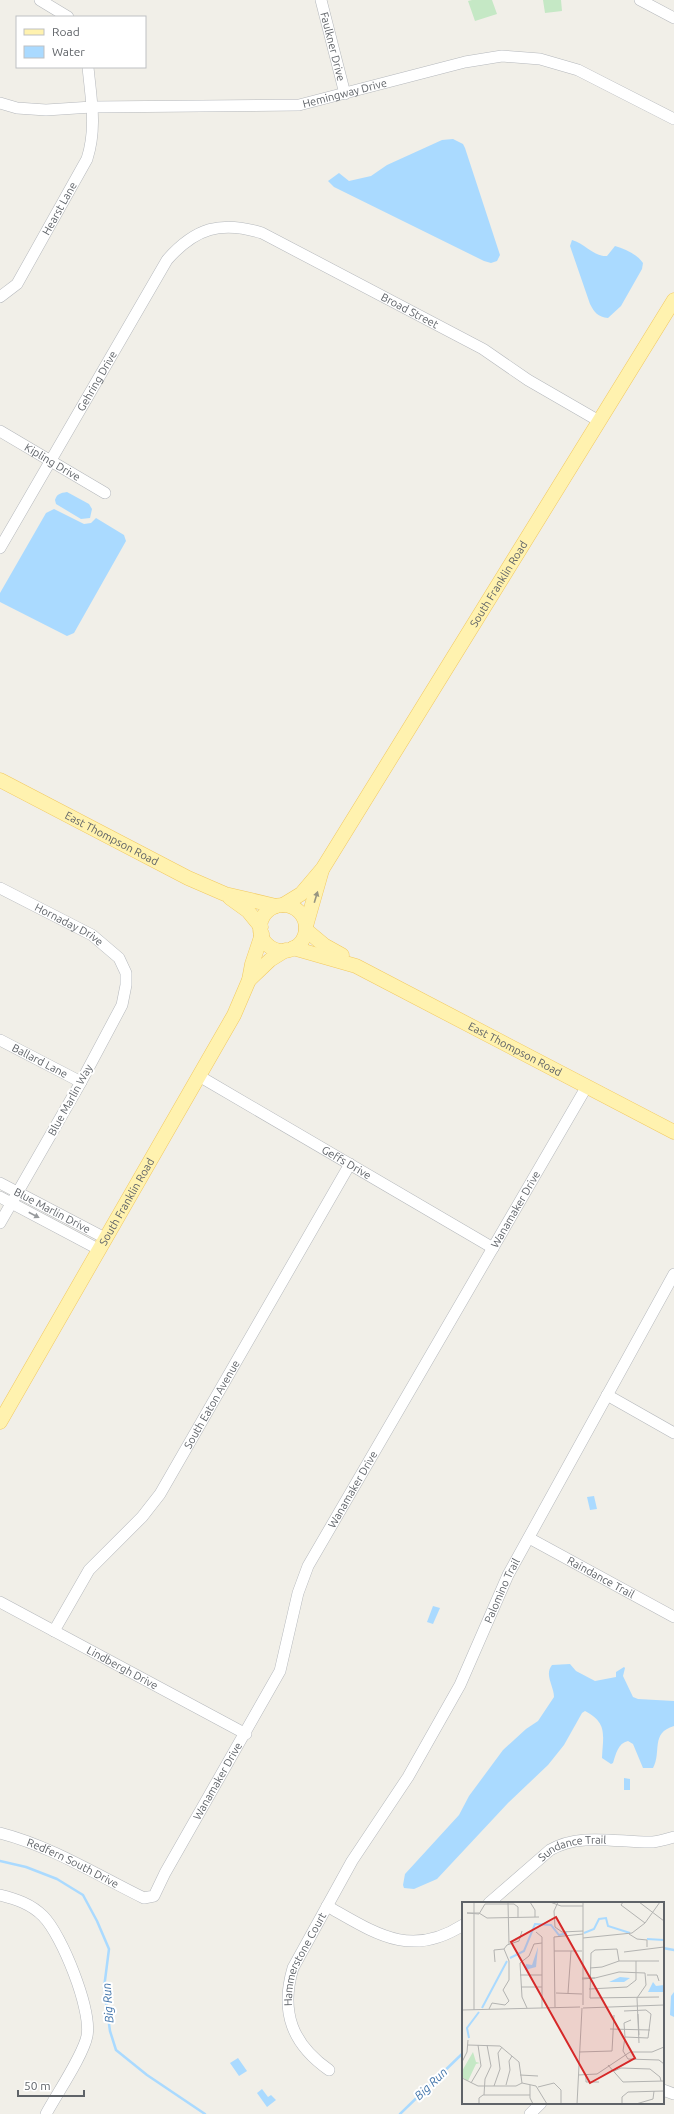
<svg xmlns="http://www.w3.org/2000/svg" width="674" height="2114" font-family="Ubuntu,sans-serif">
<rect width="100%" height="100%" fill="#f1efe8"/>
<!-- green -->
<path fill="#c5e8c5" d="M472 0H492L497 14 475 21 468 1Z
M543 0H561L562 11 545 13Z"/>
<!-- water -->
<path fill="#aadaff" d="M453 139 463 144 465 148 500 255 497 261 491 263 484 261 334 187 328 181 339 173 349 181 371 176 387 165 442 140Z
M572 240C584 243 594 257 607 256L615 246C625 249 637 254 643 263L642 269 621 306 608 318C598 317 594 312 590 304L570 246Z
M67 492 89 504 92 509 90 518 81 519 56 504 55 500C57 494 60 493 67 492Z
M54 509 84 524 91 523 96 518 124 535 126 541 74 633 67 636 0 602V593L46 513Z
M594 1496 597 1509 590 1510 587 1497Z
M433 1606 440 1608 433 1624 427 1622Z
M570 1664 576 1671 595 1681 616 1677V1672L624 1667 625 1668 623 1676 633 1697 638 1699 674 1701V1726C650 1733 662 1752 653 1768H643L633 1744 628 1741C618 1743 616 1754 613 1763L611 1764 602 1758C603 1735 608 1723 585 1711L582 1713 564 1745 548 1765 508 1803 437 1879 414 1889 404 1888 403 1885 405 1874 459 1815 469 1796 503 1750 526 1729 538 1721 554 1697C554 1686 544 1675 552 1665Z
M624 1778 630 1779V1790H624Z
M674 1992V2017L670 2015 671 1996Z
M238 2058 247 2071 239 2076 230 2063Z
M262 2089 268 2097 271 2095 276 2100 267 2107 257 2093Z"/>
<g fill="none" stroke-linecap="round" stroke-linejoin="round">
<!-- stream -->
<path stroke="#aadaff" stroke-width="2.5" d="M0 1861 26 1867 57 1879 83 1895 97 1921 109 1949 104 1988 110 2031 116 2050 147 2075 205 2114
M663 1948 674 1950
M400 2114 463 2053"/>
<!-- minor casing -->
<g stroke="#b5b8bc" stroke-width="12">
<g id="minor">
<path d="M40 0 68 17"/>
<path id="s1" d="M321 0 345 94"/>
<path d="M640 0 674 18"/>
<path id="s2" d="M0 103 17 108 46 110 92 107 299 105 465 62 502 56 540 59 578 70 674 119"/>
<path id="s3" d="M0 297 17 284 87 159C97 128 91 99 88 67"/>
<path id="s4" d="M0 431 105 493"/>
<path id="s5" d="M0 548 167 260C195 228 221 220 262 233L483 349 528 380 599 421"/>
<path id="s6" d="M0 888 92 935 119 958 126 973V985L122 1005 81 1082 0 1223"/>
<path id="s7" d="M0 1040 81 1082"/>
<path id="s8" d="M199 1076 493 1248"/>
<path id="s9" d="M0 1183 105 1238"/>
<path d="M0 1197 98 1249"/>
<path d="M607 1395 674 1433"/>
<path id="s10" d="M529 1538 674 1617"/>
<path id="s11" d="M0 1602 246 1734"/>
<path id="s12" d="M54 1631 89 1570 142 1517 160 1494 350 1164"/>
<path id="s13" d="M0 1833C51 1846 97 1875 144 1898L154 1896 165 1873 280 1671 298 1593 308 1566 587 1086"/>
<path d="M0 1895C16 1899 31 1904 43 1916 62 1935 92 2010 87 2036 83 2056 56 2095 46 2114"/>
<path id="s14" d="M489 1903 550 1850C581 1832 619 1843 653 1842 660 1841 667 1839 674 1837"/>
<path d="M327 1906C375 1933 410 1959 463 1925"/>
<path id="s15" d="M329 2070C292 2044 280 2012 293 1968L352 1861 408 1777 460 1685 508 1575 674 1274"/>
<path d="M663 2090 674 2094"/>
<path d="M530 2114 541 2103"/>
</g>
</g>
<!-- major casing -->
<g stroke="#f2c960" stroke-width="15">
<g id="major">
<path id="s16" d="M0 780 188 878 225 894 276 906"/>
<path d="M230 898 248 911 261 927"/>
<path id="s17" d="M283 905 301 894 323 868 674 300"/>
<circle cx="283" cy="928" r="23"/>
<path d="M306 926 322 870"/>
<path d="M306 930 324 945 342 955"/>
<path id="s18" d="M293 948 356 966 674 1132"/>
<path d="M249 980 270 960 286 950"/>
<path id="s19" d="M0 1422 234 1015 249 980 252 964 262 934"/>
</g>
</g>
<!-- minor -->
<use href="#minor" stroke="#fff" stroke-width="11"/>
<!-- major -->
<use href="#major" stroke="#fff2af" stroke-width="14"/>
</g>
<!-- one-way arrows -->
<defs><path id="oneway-solid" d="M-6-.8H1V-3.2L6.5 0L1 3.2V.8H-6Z"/></defs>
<use fill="#979581" href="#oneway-solid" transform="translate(316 897) rotate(-73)"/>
<use fill="#979a9d" href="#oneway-solid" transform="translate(34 1215) rotate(28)"/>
<g text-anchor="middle" stroke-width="4" stroke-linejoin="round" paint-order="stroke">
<!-- street labels -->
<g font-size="11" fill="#5f6368" stroke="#fff">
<text dy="4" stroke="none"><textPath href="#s1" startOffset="48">Faulkner Drive</textPath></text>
<text dy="4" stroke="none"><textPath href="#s2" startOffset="347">Hemingway Drive</textPath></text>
<text dy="4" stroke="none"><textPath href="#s3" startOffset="108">Hearst Lane</textPath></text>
<text dy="4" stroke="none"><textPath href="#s5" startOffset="606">Broad Street</textPath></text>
<text dy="4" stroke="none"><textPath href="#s5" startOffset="193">Gehring Drive</textPath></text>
<text dy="4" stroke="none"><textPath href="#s4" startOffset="61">Kipling Drive</textPath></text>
<text dy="4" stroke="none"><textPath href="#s17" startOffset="389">South Franklin Road</textPath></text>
<text dy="4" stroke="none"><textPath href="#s16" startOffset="126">East Thompson Road</textPath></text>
<text dy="4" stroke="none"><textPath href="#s6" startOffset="78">Hornaday Drive</textPath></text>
<text dy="4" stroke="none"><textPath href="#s18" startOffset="245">East Thompson Road</textPath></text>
<text dy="4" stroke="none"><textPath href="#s7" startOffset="45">Ballard Lane</textPath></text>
<text transform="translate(70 1100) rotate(-61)" y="4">Blue Marlin Way</text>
<text dy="4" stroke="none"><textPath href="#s8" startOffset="171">Geffs Drive</textPath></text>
<text dy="4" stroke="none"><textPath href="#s19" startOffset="254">South Franklin Road</textPath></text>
<text dy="4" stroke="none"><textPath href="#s13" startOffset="948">Wanamaker Drive</textPath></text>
<text dy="4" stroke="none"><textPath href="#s9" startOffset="59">Blue Marlin Drive</textPath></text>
<text dy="4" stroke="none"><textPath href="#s12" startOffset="278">South Eaton Avenue</textPath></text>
<text dy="4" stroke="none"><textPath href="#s13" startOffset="624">Wanamaker Drive</textPath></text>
<text dy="4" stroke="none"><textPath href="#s10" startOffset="82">Raindance Trail</textPath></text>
<text dy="4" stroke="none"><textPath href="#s15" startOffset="549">Palomino Trail</textPath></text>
<text dy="4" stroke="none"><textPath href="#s11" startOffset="139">Lindbergh Drive</textPath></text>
<text dy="4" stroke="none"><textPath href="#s13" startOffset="300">Wanamaker Drive</textPath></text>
<text dy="4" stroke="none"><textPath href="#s14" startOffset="103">Sundance Trail</textPath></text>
<text dy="4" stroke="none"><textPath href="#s13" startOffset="79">Redfern South Drive</textPath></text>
<text dy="4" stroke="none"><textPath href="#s15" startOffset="129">Hammerstone Court</textPath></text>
</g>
<!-- water labels -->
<g font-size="12" font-style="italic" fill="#4174aa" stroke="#fff">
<text transform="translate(108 2003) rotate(-94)" y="4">Big Run</text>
<text transform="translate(431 2084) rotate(-44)" y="4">Big Run</text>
</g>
</g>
<!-- overview -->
<g transform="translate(462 1902)">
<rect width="202" height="202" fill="#f1efe8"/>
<path d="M11 150 14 160 18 161 14 162 6 179 0 175V169Z" fill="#c5e8c5"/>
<path d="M76 45 74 65 63 68 64 62 70 63ZM158 75 168 76 162 80H147ZM191 80 194 84 202 83V90H186Z" fill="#aadaff"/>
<path fill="none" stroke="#aadaff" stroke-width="2" d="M122 31 132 27 137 17 144 16 146 24 168 31M185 37 202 38M48 56 62 49 73 22 89 23 97 33 105 31M20 106 45 59M7 136 5 126 17 110"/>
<path fill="none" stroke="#b3b3b1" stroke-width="1" d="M12 0V108M68 0 73 8V15M88 0 99 4H121M96 0 92 9 93 25 100 30 121 29M161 0 159 3 183 21M177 0 202 19M46 1 47 42M17 12 5 11H17L25 16 77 15M17 12 23 2H52L56 5V16M74 30 80 35V106M167 32 175 37 185 38V45M121 36 170 31 183 21 198 0M155 47 133 48 129 51 128 96 197 95M155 47 157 59M92 49H120M162 50 202 45M33 60 32 48 42 47M128 66 140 65 157 59H197M58 73H80M185 73H195L197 79M120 76H133L120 77M133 76 157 70 183 71 184 83 175 96 177 141M59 85H80M127 87 165 85 174 78V59M94 91 120 92M106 91 109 49M121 103V0M93 105 92 35 121 32M65 106 60 95 58 61 67 54 72 42 80 41M121 106 202 103M27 107 30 101 43 103 47 99 41 88 47 78V59L42 47 45 43 57 39 60 29M0 108 118 105M162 109 184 108 189 112 186 136 163 135M176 112 177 133M148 127 188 128M163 135 161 149 166 157 197 158 202 162M163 135 162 121 169 118M6 143 38 144 57 160 60 181 74 184 85 202M117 150 150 149 152 113M0 160 5 150 6 138M146 163 161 180 202 179M152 169 159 166 188 167 198 175 199 179M58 173 76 174M116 173 135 172 168 150H190L202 145M124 173V180H137M0 176 16 184H54L60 181M9 181 19 164 16 143M44 183 48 168 47 159 50 154M68 183V196L71 202M32 184 38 167 36 151 40 145M76 185 92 181 99 188V202M22 193 23 177 29 164 25 143M17 202V196L21 193H68M115 202 120 106M160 202V195L166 190 202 189M174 202 191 197 192 189"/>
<path fill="#d62828" fill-opacity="0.15" stroke="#d62828" stroke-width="2" d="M94 15 173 156 128 181 49 40Z"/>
<rect width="202" height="202" fill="none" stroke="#5f6368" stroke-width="2"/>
</g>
<!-- legend -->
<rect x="16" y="16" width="130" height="52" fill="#ffffff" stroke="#bfc1c3"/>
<rect x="24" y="29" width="20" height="6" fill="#fff2af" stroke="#bfc1c3"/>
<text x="52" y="36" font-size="12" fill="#5f6368">Road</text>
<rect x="24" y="46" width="20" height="12" fill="#aadaff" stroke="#bfc1c3"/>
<text x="52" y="56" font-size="12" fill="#5f6368">Water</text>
<!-- scale -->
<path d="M18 2090v6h66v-6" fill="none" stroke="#5f6368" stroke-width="2"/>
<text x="24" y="2090" font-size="12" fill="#5f6368" stroke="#ffffff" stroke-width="3" paint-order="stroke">50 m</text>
</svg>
